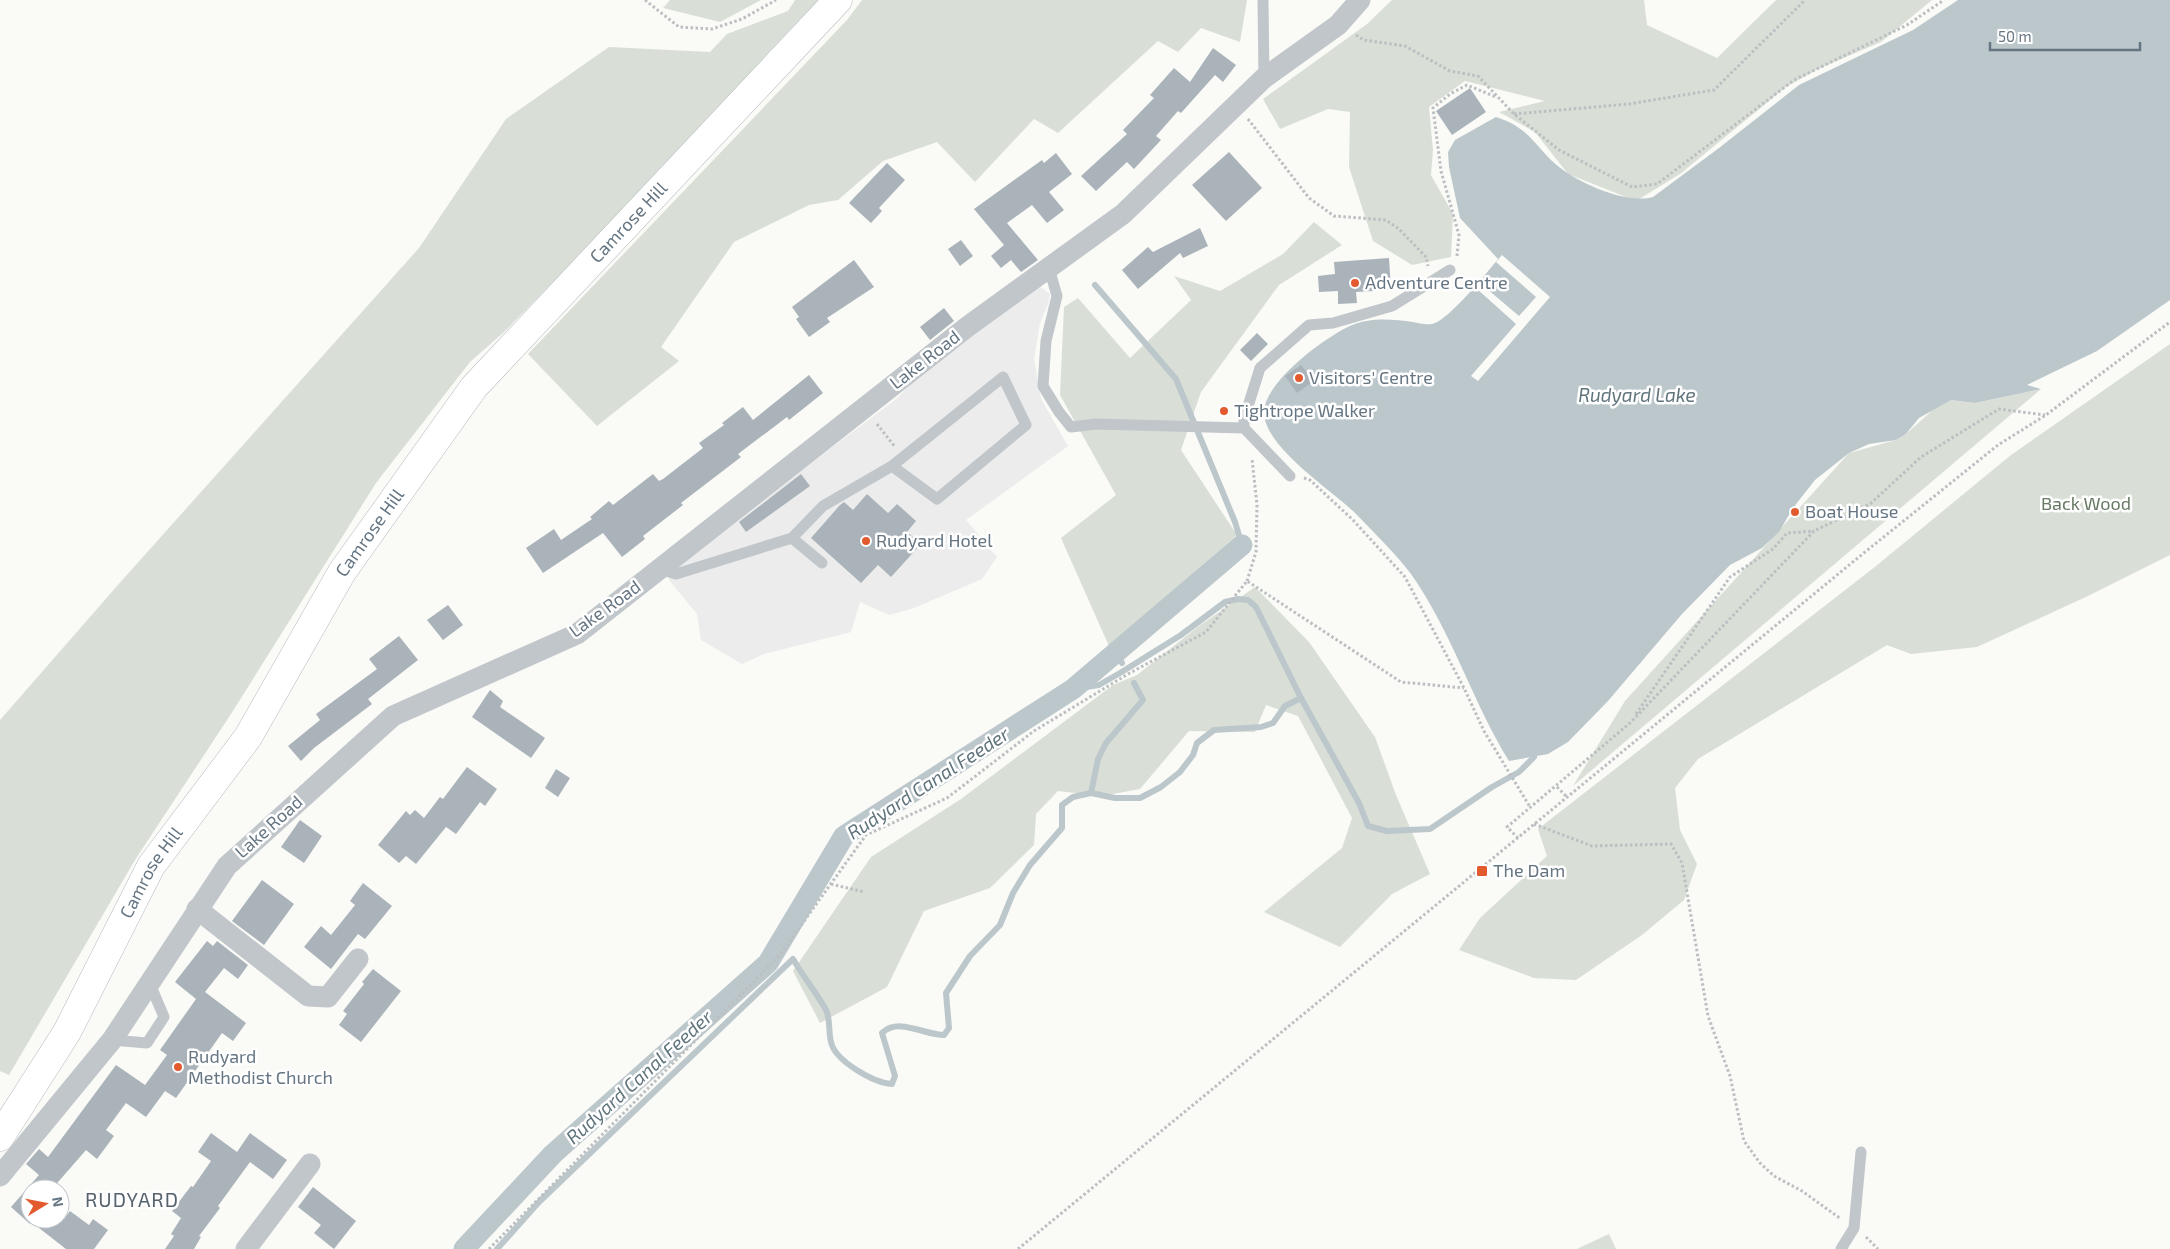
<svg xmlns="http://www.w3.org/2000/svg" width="2170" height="1249" font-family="'Exo 2',sans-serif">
<rect width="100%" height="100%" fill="#fafaf7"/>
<!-- built -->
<path fill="#ebeceb" d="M1038 285 1050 294 1048 304 1040 323 1034 359 1041 399 1068 446 966 520 997 557 982 579 914 608 889 615 860 602 851 632 764 654 742 664 701 640 697 614 669 580 678 563 895 400 912 383Z"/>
<!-- green -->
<path fill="#d9dfd7" d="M670 0H761L720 22 663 8Z
M795 0H830L504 332 470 362 376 483 231 714 135 860 9 1075 0 1071V720L117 586 419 248 506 119 609 47 710 52 727 34 788 11Z
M862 0H1247L1240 42 1201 28 1178 52 1158 41 1058 133 1034 119 975 182 937 142 883 161 838 200 809 205 734 242 661 347 679 361 597 426 528 354 847 20Z
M1392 0H1644L1647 25 1717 58 1776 0H1932L1881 42 1818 69 1786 87 1680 174 1636 201 1568 174 1535 132 1499 112 1545 101 1465 81 1429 107 1433 150 1431 175 1453 214 1451 257 1412 265 1373 241 1349 167 1350 112 1328 109 1280 129 1263 99 1367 24Z
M1314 222 1342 245 1279 285 1201 392 1181 450 1237 535 1109 646 1061 538 1116 495 1060 395 1064 307 1078 298 1130 358 1191 300 1174 276 1220 291 1283 254Z
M2170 344V555L2088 596 1977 647 1911 654 1887 645 1698 759 1675 788 1680 830 1697 864 1684 900 1642 935 1576 980 1534 978 1459 950 1480 918 1547 856 1538 829 1876 566 2011 455Z
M2041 389 1573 786 1625 701 1849 453 1896 440 1906 434 1936 407 1951 400 1975 403Z
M1255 587 1309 642 1375 737 1396 795 1430 874 1392 894 1340 947 1264 912 1342 848 1352 818 1298 716 1266 705 1255 732 1189 731 1140 789 1102 796 1058 791 1036 814 1034 845 990 888 924 911 887 987 820 1023 793 971 871 857 961 799 1113 685 1137 675 1199 626Z
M1609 1234 1616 1249H1577Z"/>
<!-- water -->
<path fill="#bcc7cc" d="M1958 0H2170V300L2097 351 2027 385 2041 389 1975 403 1951 400 1919 418 1906 434 1896 440 1869 444 1849 453 1815 480 1793 508 1779 532 1762 548 1730 565 1682 614 1608 701 1568 742 1548 754 1509 761C1472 701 1452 632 1411 574 1396 554 1375 534 1358 516 1334 491 1263 448 1264 411 1266 381 1324 338 1350 326 1370 317 1392 319 1413 322 1419 323 1425 325 1432 324 1447 322 1487 273 1498 259L1460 218 1449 167 1448 152 1455 140 1496 117C1525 126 1532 141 1552 161 1573 181 1625 205 1653 197L1719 148 1799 85 1913 30Z"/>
<!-- pier -->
<path fill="#fafaf7" d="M1502 255 1550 297 1478 381 1471 376 1516 324 1476 288 1480 283 1519 316 1536 297 1496 262Z"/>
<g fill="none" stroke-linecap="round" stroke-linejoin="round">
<!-- stream -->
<path stroke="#bcc7cc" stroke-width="6" d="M1095 285 1176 379 1235 522 1242 545
M1116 653 1122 663
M1073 689 1099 685 1120 673 1181 635 1225 602 1238 599 1248 600 1256 607 1301 698 1359 803 1368 826 1387 831 1430 829 1492 787 1519 772 1534 757
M1091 793 1098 759 1106 743 1143 700 1134 683
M497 1249 539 1202 793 959C803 976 815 991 825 1008 831 1017 828 1031 831 1042 835 1061 874 1083 892 1084L895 1076 882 1033C899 1017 924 1035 944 1035L949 1028 946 993 970 956 1000 925 1013 893 1030 865 1062 828V805L1073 797 1091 793 1115 798H1140L1161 787 1180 772 1193 755 1197 743 1214 730 1261 727 1273 723 1285 706 1301 698"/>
<!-- canal -->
<path stroke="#bcc7cc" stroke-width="21" d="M464 1249 553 1154 768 963 844 836 1073 689 1242 545"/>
</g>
<!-- building -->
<path fill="#aab3b9" d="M1213 48 1236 65 1223 82 1215 75 1181 113 1178 111 1156 136 1161 140 1134 169 1127 162 1096 191 1081 176 1127 134 1123 130 1154 98 1150 95 1174 68 1190 82Z
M1470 88 1486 112 1452 135 1436 111Z
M1229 152 1262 188 1226 221 1192 185Z
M1056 153 1072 174 1049 192 1064 210 1047 223 1032 205 1007 223 1038 260 1021 272 1011 260 1001 268 991 256 1004 245 974 209 1042 160 1044 163Z
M887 163 905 180 879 208 882 211 871 223 849 203Z
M1200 228 1208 246 1183 258 1180 253 1138 289 1122 270 1148 247 1153 252Z
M961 240 973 256 960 266 948 249Z
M1389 258 1391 290 1356 292 1357 303 1338 304V291L1319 292 1318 276 1335 274 1334 262Z
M854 260 874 287 827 318 830 322 809 337 796 319 799 317 792 307Z
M944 308 954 321 930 340 920 327Z
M1257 333 1268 344 1251 361 1240 350Z
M1301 365 1314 381 1297 393 1285 376Z
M809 375 823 393 789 420 787 417 738 454 741 457 681 503 683 505 643 536 645 539 622 557 603 533 543 573 526 548 554 529 561 540 592 519 590 517 609 501 613 505 653 474 659 481 663 479 703 448 699 443 724 425 722 423 743 407 753 420Z
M801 474 810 486 746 532 739 522Z
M867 494 888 513 897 504 916 521 907 532 921 544 891 577 878 565 861 583 811 538 840 505 844 502 853 510Z
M448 605 463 625 443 640 427 620Z
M399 636 418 660 368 699 372 704 314 748 301 761 288 746 320 720 316 714 377 669 369 659Z
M490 690 503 701 500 707 545 738 531 758 472 717Z
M467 767 497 789 485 806 480 802 456 834 446 827 416 864 406 856 399 863 378 845 406 811 410 815 415 810 424 818 440 797 443 799Z
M556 769 570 778 558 797 545 788Z
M300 820 322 836 304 863 281 847Z
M262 880 294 904 264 945 232 921Z
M363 883 392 906 365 939 358 934 331 969 304 947 321 926 331 935 355 905 350 901Z
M207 941 213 946 217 941 248 965 238 979 224 968 205 992 246 1023 233 1041 222 1033 176 1098 165 1091 146 1117 126 1103 106 1130 114 1136 97 1159 86 1150 52 1189H30V1219H64L70 1211 89 1225 93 1219 108 1230 94 1249H66L30 1221V1224L11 1207 39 1175 26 1164 39 1149 48 1157 116 1065 145 1085 167 1055 160 1050 196 999 175 982Z
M373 969 401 991 361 1042 339 1025 347 1014 343 1011 364 984 362 982Z
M211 1133 237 1152 250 1133 287 1160 273 1179 250 1162 218 1206 220 1208 199 1236 201 1237 194 1249H165L174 1236 171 1234 181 1218 172 1211 191 1186 193 1187 211 1161 198 1152Z
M313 1187 356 1221 334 1249 314 1233 321 1225 298 1207Z"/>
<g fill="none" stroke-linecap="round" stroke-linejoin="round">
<!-- secondary casing -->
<g stroke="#b6bbc0" stroke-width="29">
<g id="secondary">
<path id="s1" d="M0 1137 67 1032 151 866 248 737 342 572 474 387 838 0"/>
</g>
</g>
<!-- path -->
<path stroke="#bbbfc2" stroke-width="3" stroke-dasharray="2.5 2.5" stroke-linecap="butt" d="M645 0 679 27 712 29 742 19 776 0
M1356 35 1364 40 1405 46 1450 71 1478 76 1514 114 1559 150 1632 187 1657 184 1794 80 1907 25 1944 0
M1514 114 1629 104 1714 90 1805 0
M1248 119 1309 198 1334 216 1386 220 1399 229 1426 257 1428 266
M1457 256 1459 235 1441 171 1433 108 1450 94 1467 85 1496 97
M1462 277 1479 285
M877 424 895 447
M1304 478 1310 480 1353 520 1405 577 1464 688 1484 731 1530 807
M1247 581 1256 552 1257 505 1252 459
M1636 714 1730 577 1773 549 1787 533 1814 531
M1557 787 1567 797
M1534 824 1592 846 1671 844 1682 863 1708 1016 1730 1076 1744 1141 1760 1163 1774 1176 1802 1191 1841 1219
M1518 838 1507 827 1630 723 1814 531 1870 504 1921 457 1999 409 2045 415
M831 884 864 892
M1866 1237 1878 1249
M489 1249 779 956 866 835 947 798 1034 731 1128 674 1206 632 1247 581 1401 682 1464 688
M1018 1249 1865 552 1998 445 2046 415 2170 322"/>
<!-- lane -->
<path stroke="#c1c6ca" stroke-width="11" d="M1263 0 1264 78
M1049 268 1057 296 1046 341 1043 386 1059 412 1071 427 1096 424 1244 428
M1290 476 1244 428V419L1260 368 1309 325 1333 323 1392 306 1450 270
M822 563 792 538 823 506 892 466 1003 377 1026 425 937 499 892 466
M659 569 676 574 792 538
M112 1040 147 1043 164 1017 150 984
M1841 1249 1854 1228 1861 1152"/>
<!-- street -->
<path stroke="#c1c6ca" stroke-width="21" d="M197 909 308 996 328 997 358 959
M0 1176 112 1040 227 866 393 716 577 634 967 327 1123 214 1264 78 1338 25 1360 0
M246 1249 310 1164"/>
<!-- secondary -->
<use href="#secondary" stroke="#fff" stroke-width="28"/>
</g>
<!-- markers -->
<g fill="#e35a2e" stroke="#fff" stroke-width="2">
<circle cx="1355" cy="283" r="5"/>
<circle cx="1299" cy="378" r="5"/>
<circle cx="1224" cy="411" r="5"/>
<circle cx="1795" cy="512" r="5"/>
<circle cx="866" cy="541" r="5"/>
<rect x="1476" y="865" width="12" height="12" rx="2.5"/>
<circle cx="178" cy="1067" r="5"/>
</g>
<g text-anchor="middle" stroke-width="5" stroke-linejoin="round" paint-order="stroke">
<!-- street labels -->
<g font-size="18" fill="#657582" stroke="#fff">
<text dy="6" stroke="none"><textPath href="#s1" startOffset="1115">Camrose Hill</textPath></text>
<text transform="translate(925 360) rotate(-38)" y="6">Lake Road</text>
<text dy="6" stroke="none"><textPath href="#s1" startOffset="710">Camrose Hill</textPath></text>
<text transform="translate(605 609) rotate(-36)" y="6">Lake Road</text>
<text transform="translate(269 827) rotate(-42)" y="6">Lake Road</text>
<text dy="6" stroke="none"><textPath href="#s1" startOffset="305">Camrose Hill</textPath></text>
</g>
<!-- poi labels -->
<g font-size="18" fill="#657582" stroke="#fff" text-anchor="start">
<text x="1365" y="289">Adventure Centre</text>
<text x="1309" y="384">Visitors' Centre</text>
<text x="1234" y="417">Tightrope Walker</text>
<text x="1805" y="518">Boat House</text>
<text x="876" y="547">Rudyard Hotel</text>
<text x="1493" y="877">The Dam</text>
<text x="188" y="1063">Rudyard<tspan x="188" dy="21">Methodist Church</tspan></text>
</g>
<!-- park labels -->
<g font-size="18" fill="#677a64" stroke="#fff">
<text x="2086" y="510">Back Wood</text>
</g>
<!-- water labels -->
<g font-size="19" font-style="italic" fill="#60747c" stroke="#fff">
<text x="1637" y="402">Rudyard Lake</text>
<text transform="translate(928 783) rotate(-33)" y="7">Rudyard Canal Feeder</text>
<text transform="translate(639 1077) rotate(-42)" y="7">Rudyard Canal Feeder</text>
</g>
<!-- quarter labels -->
<g font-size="20" letter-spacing="1" fill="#57636d" stroke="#fff">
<text x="132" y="1207">RUDYARD</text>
</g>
</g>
<!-- north arrow -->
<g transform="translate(45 1204) rotate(80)"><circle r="24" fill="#ffffff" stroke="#c1c8cd"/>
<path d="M0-4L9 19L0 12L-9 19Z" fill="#e35a2e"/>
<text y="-8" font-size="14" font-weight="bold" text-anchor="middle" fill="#657582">N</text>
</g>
<!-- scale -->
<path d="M1990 42v8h150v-8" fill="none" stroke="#657582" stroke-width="2.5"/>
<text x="1998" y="42" font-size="15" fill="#657582" stroke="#ffffff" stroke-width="4" paint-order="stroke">50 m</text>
</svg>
